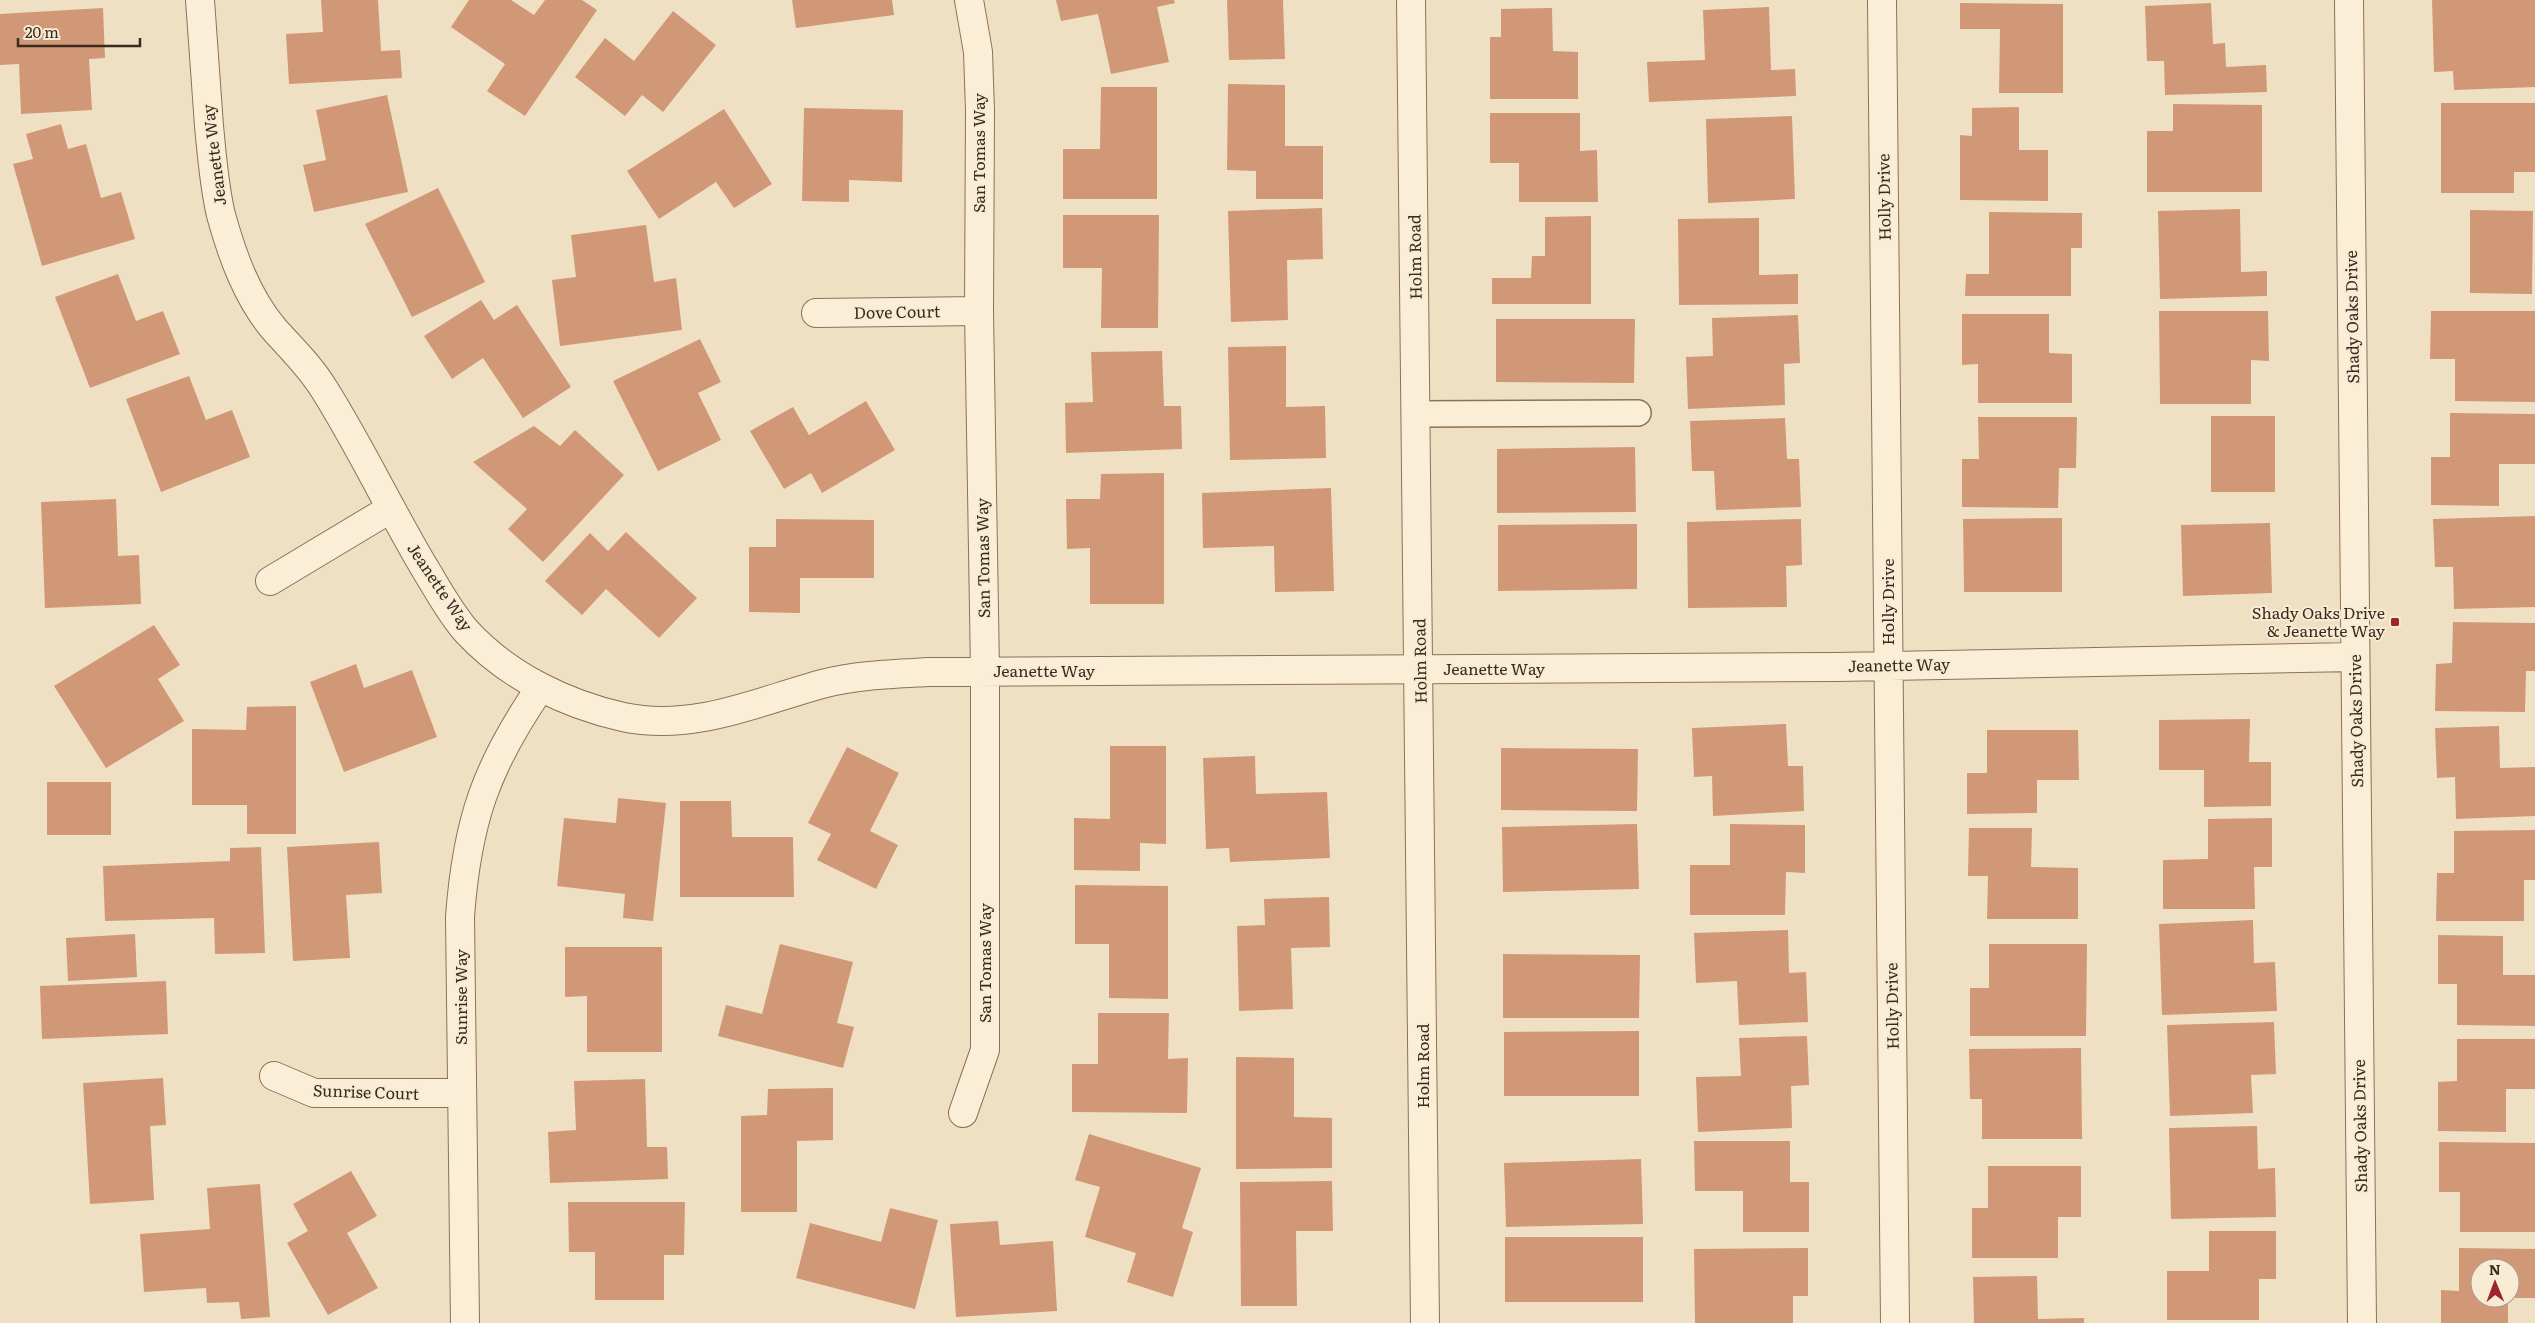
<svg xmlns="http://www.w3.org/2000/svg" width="2535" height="1323" font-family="Literata,serif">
<rect width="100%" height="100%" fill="#f0e0c3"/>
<!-- building -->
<path fill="#d09877" d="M321 0H378L381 51 400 50 402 78 289 84 286 34 323 32Z
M469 0H511L534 15 545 0H582L597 10 525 116 487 91 505 64 451 27Z
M792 0H892L894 15 796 28Z
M1056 0H1174L1175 3 1157 7 1169 62 1111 74 1098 14 1061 21Z
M1227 0H1283L1285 59 1229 60Z
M2432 0H2535V87L2454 90 2453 71 2434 72Z
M1960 3 2063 4V93H1999L2000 29H1960Z
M2211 3 2213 44 2225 43 2226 67 2266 65 2267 92 2165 95 2164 61H2147L2145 6Z
M1769 7 1771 70 1795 69 1796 96 1649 102 1647 62 1705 60 1703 10Z
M103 8 105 58 89 59 92 110 21 114 19 64 0 65V14Z
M1552 8 1553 51 1578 52V99H1490V37H1501V9Z
M673 11 716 45 663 112 642 95 625 116 575 77 605 38 634 61Z
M1228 84 1285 85V146H1323V199H1256V171L1227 170Z
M1101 87H1157V199H1063V149H1100Z
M387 95 408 192 314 212 303 165 326 160 316 110Z
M2441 103H2535V172H2514V193H2441Z
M2173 104 2262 105V192H2147V131H2173Z
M2019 107V150H2048V201L1960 200V135L1972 136V108Z
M804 108 903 110 902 182 849 180V202L802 201Z
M724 109 772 184 734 208 716 182 659 219 627 171Z
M1490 113H1580V151L1597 150 1598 202H1519V163H1490Z
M1792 116 1795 199 1708 203 1706 119Z
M61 124 68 149 86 144 101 198 121 192 135 239 42 266 13 164 33 159 26 134Z
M438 188 485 282 412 317 365 224Z
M1322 208 1323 259 1287 260 1288 320 1231 322 1228 211Z
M2240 209 2241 272 2267 271V296L2160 299 2158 211Z
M2470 210 2533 211 2532 294 2470 293Z
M1989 212 2082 213V248H2071V296H1965L1966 274H1989Z
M1063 215H1159L1158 328H1101L1102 268H1063Z
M1591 216V304H1492V278H1531L1532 256H1545V217Z
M1759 218V275L1798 274V304L1679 305 1678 219Z
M646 225 654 282 676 278 682 330 560 346 552 280 576 277 571 235Z
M118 274 136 321 163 311 180 354 90 388 55 297Z
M481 300 494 320 517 305 571 387 523 418 483 358 452 379 424 336Z
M2159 311H2268L2269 361 2251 360V404H2160Z
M2431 311H2535V402L2455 401V359H2430Z
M1962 314H2049V353L2072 354V403H1978V364L1962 365Z
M1798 315 1800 363 1784 364 1785 405 1688 409 1686 357 1713 356 1712 318Z
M1496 319H1635L1634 383 1496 382Z
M700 339 721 382 698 393 721 440 658 471 613 381Z
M1286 346V407L1325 406 1326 458 1230 460 1228 347Z
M1162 351 1164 406H1181L1182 449 1066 453 1065 403 1093 402 1091 352Z
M189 376 206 420 232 410 250 457 161 492 126 399Z
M866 401 895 450 822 493 811 473 784 489 750 431 793 407 809 435Z
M2450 413 2535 414V464H2499V506L2431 505V457H2450Z
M2211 416H2275V492H2211Z
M1978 417H2077L2076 468H2059L2058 508 1962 507V459H1979Z
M1785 418 1787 459H1799L1801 507 1716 510 1714 471H1692L1690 421Z
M534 426 560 446 575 430 624 475 543 562 508 529 527 509 473 462Z
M1635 447 1636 512 1497 513V449Z
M1164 473V604H1090V548L1067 549 1066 499H1100L1101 474Z
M1331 488 1334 591 1275 592 1274 546 1203 548 1202 493Z
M116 499 118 556 139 555 141 604 45 608 41 502Z
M2535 516V607L2454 609 2453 567H2435L2433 519Z
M2062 518V592H1964L1963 519Z
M776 519 874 520V578H800V613L749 612V547H776Z
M1801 519 1802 565 1786 566 1787 607 1688 608 1687 522Z
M2270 523 2272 593 2183 596 2181 525Z
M1637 524V589L1498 591V525Z
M626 532 697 598 659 638 606 589 582 615 545 581 590 533 608 551Z
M2453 622 2535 623V671H2526L2525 712 2435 711 2436 664 2452 663Z
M154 625 180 665 158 679 184 721 106 768 54 686Z
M356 664 364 688 412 670 437 737 344 772 310 682Z
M296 706V834H247V805H192V729L246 730 247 707Z
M2250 719 2249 762H2271V806L2204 807V770H2159V720Z
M1786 724 1788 766H1803L1804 811 1713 816 1712 776 1694 777 1692 728Z
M2499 726 2500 768 2535 767V816L2456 819 2455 777 2437 778 2435 728Z
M1987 730H2078L2079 780H2037V813L1967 814V773H1987Z
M1110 746H1166V844L1140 843V871L1074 870V818L1110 819Z
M847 747 899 773 870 831 898 845 876 889 817 860 831 834 808 823Z
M1501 748 1638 749 1637 811 1501 810Z
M1255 756 1256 794 1327 792 1330 858 1230 862 1229 848 1206 849 1203 758Z
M47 782H111V835H47Z
M618 798 666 803 653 921 623 918 625 894 557 886 564 818 616 823Z
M680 801H731L732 837H793L794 897H680Z
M2272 818V867H2254L2255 909H2163V860L2208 859V819Z
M1637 824 1639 889 1503 892 1502 827Z
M1730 824 1805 825V873L1786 872 1785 915H1690V865H1730Z
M1969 828H2032L2031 867 2078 868V919H1987L1988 876H1968Z
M2535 830V880H2524V921H2436L2437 873H2454V831Z
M379 842 382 893 346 895 350 958 293 961 287 847Z
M261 847 265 953 215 954 214 918 105 921 103 866 230 861V848Z
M1075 885 1168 886V999L1109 998V944H1075Z
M1329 897 1330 947 1291 948 1293 1009 1239 1011 1237 926 1265 925 1264 899Z
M2253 920 2254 963 2275 962 2277 1011 2162 1015 2159 924Z
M1788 930 1789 973 1806 972 1808 1022 1739 1025 1737 981 1696 983 1694 933Z
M135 934 137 977 68 981 66 938Z
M2438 935 2503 936V975H2535V1026L2457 1025V984H2438Z
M780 944 853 962 837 1023 854 1027 843 1068 718 1036 726 1005 762 1014Z
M1989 944H2087L2086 1036H1970V988H1989Z
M565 947H662V1052H587V996L565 997Z
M1503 954 1640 955 1639 1018H1503Z
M166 981 168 1034 42 1039 40 986Z
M1098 1013H1169L1168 1059 1188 1058 1187 1113 1072 1112V1064H1098Z
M2274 1022 2276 1074 2251 1075 2253 1113 2170 1116 2167 1025Z
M1639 1031V1096H1504V1032Z
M1807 1036 1809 1085 1791 1086 1792 1128 1698 1132 1696 1077 1741 1076 1739 1038Z
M2457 1039H2535V1089H2506V1132L2438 1131V1082L2457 1081Z
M2081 1048 2082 1139H1982V1099H1970L1969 1049Z
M1236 1057 1294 1058V1117L1332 1118V1168L1236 1169Z
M163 1078 166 1125 150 1126 154 1200 90 1204 83 1083Z
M645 1079 647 1147H667L668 1179 550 1183 548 1132 576 1130 574 1081Z
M833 1088V1140L797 1141V1212H741V1116L767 1115 768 1089Z
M2257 1126 2258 1169 2275 1168 2276 1217 2171 1219 2169 1128Z
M1089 1134 1201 1168 1182 1228 1193 1232 1173 1297 1127 1282 1136 1253 1085 1237 1100 1187 1075 1180Z
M1694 1141H1790V1182H1809V1232H1743V1191H1695Z
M2439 1142 2535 1143V1232H2460V1192H2439Z
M1641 1159 1643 1224 1506 1227 1504 1163Z
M1988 1166H2081V1217H2058V1258H1972V1208H1988Z
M351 1171 377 1216 347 1233 378 1288 328 1315 287 1243 308 1231 293 1204Z
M1332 1181 1333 1231H1296L1297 1306H1241L1240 1182Z
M260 1184 270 1317 241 1319 239 1302 207 1303 206 1288 144 1292 140 1234 210 1229 207 1188Z
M568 1202H685L684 1255H664V1300H595V1252H569Z
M890 1208 938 1220 915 1309 796 1278 810 1223 881 1242Z
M998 1221 1000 1245 1053 1241 1057 1311 956 1317 950 1224Z
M2209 1231H2276V1279H2259V1320H2167V1271H2209Z
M1505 1237H1643V1302H1505Z
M1808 1248V1296H1793V1323H1695L1694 1249Z
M2459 1248 2535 1249V1298H2510V1268H2480V1298H2508V1323H2441V1290L2459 1291Z
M2037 1276 2038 1319 2084 1318V1323H1974L1973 1277Z"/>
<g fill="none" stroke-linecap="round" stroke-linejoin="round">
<!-- service casing -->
<g stroke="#8b7159" stroke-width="28">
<path id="service" d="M1416 414 1638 413"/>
</g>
<!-- minor casing -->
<g stroke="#8b7159" stroke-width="30">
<path id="minor" d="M200 0C203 42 206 84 209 126 212 156 214 186 221 215 232 255 247 297 274 329 291 348 310 366 324 389 360 446 389 508 424 567 437 588 450 613 467 632 508 676 565 704 623 717 693 732 756 702 822 684 857 675 893 674 929 672L1837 667 2355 657
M1882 0 1895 1323
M2349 0 2362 1323
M816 313 979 311
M270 581 390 509
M274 1076 314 1093H461
M963 1113 985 1050V671L979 311 980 111 978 52 969 0
M465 1323 460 917C467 821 486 767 540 688"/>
</g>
<!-- tertiary casing -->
<g stroke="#8b7159" stroke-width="30">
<path id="tertiary" d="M1411 0 1425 1323"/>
</g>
<!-- service -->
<use href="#service" stroke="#faeed7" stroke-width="25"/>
<!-- minor -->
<use href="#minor" stroke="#faeed7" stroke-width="28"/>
<!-- tertiary -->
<use href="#tertiary" stroke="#faeed7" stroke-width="28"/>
</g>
<!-- markers -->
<rect fill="#9d262d" stroke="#f7ebd3" stroke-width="2" x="2390" y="617" width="10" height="10" rx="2.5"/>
<g text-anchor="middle" stroke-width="4" stroke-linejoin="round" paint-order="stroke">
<!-- street labels -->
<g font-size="16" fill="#3a2a1e" stroke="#f7ebd3">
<text transform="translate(979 153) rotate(-90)" y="6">San Tomas Way</text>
<text transform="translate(214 155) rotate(-97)" y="6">Jeanette Way</text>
<text transform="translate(1884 197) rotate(-91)" y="6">Holly Drive</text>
<text transform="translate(1415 257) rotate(-91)" y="6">Holm Road</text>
<text transform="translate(897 312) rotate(-1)" y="6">Dove Court</text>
<text transform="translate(2352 317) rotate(-91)" y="6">Shady Oaks Drive</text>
<text transform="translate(983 558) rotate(-91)" y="6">San Tomas Way</text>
<text transform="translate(440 587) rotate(56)" y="6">Jeanette Way</text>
<text transform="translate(1888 602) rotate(-90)" y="6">Holly Drive</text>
<text transform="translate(1420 661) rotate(-91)" y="6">Holm Road</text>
<text transform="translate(1899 665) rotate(-1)" y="6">Jeanette Way</text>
<text x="1494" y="675">Jeanette Way</text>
<text x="1044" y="677">Jeanette Way</text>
<text transform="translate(2356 721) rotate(-91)" y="6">Shady Oaks Drive</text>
<text transform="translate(985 963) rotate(-90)" y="6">San Tomas Way</text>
<text transform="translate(461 997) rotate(-90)" y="6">Sunrise Way</text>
<text transform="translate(1892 1006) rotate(-91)" y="6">Holly Drive</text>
<text transform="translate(1423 1066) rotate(-90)" y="6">Holm Road</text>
<text transform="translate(366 1092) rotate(2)" y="6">Sunrise Court</text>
<text transform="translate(2360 1126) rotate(-91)" y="6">Shady Oaks Drive</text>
</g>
<!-- poi labels -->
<g font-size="16" fill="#3a2a1e" stroke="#f7ebd3" text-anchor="end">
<text x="2385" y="619">Shady Oaks Drive<tspan x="2385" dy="18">&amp; Jeanette Way</tspan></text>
</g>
</g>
<!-- north arrow -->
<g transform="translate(2495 1283) rotate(359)"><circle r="24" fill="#f7ebd3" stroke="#ab9e8b"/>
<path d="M0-4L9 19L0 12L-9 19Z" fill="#9d262d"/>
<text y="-8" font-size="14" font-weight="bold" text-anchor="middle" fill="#3a2a1e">N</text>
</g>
<!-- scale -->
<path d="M18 38v8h122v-8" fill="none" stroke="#3a2a1e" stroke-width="2.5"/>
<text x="25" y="38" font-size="15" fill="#3a2a1e" stroke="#f7ebd3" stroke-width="4" paint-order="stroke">20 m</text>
</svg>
